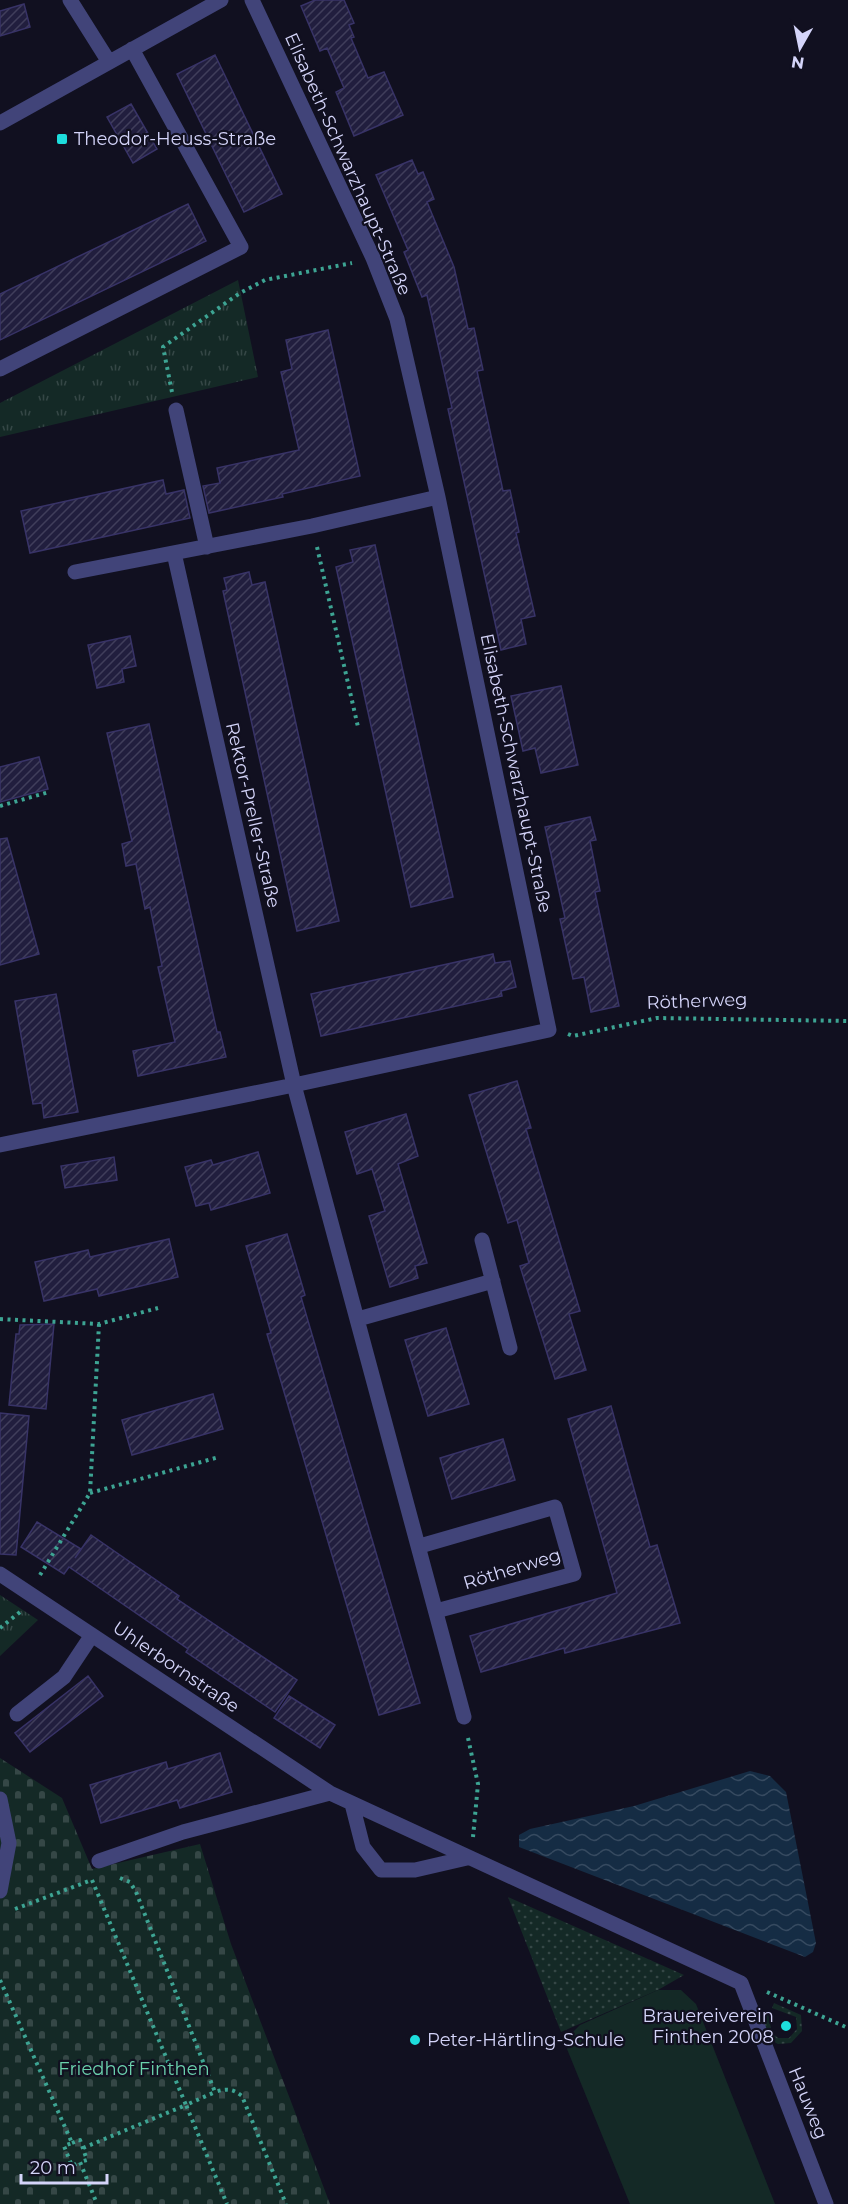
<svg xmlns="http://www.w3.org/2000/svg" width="848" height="2204" font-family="Montserrat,sans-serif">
<defs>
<pattern id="grass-dots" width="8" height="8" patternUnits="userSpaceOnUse" patternTransform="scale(1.5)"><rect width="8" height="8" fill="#142926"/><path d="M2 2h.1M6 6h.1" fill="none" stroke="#354746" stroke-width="1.8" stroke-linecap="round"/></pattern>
<pattern id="cemetery-stones" width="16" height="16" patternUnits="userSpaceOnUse" patternTransform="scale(1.5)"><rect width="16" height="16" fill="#142926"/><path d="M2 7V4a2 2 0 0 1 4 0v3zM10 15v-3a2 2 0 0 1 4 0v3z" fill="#354746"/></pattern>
<pattern id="park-tufts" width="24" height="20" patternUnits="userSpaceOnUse" patternTransform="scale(1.5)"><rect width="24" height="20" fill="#142926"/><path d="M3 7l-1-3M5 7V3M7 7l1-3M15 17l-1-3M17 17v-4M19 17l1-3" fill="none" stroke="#354746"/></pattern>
<pattern id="water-waves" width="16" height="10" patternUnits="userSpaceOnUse" patternTransform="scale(1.5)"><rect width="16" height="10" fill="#152c44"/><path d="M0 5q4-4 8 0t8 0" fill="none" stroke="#364a60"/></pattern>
<pattern id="building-hatch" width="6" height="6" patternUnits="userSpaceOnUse" patternTransform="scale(1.5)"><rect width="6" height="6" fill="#211e3e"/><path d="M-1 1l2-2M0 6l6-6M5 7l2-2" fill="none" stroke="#403e5b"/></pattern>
</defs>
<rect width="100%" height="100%" fill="#111020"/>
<!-- grass -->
<path fill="url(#grass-dots)" d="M508 1897 684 1975 658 1990 561 2032Z
M774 2003 801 2015 802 2031 791 2043 778 2044C769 2040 762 2022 764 2012L768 2013 772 2033 778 2038H789L797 2029 796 2017 772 2008Z"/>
<!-- cemetery -->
<path fill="url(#cemetery-stones)" d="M0 1758 62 1798 92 1869 200 1844 231 1944 330 2204H0Z"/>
<!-- park -->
<path fill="url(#park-tufts)" d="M238 280 258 377 0 437V403Z
M0 1595 38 1620 0 1656Z"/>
<!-- garden -->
<path fill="#142926" d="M658 1990H681L696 2004 775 2204H630L567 2049 572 2033 580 2025Z"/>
<!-- water -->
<path fill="url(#water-waves)" d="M750 1771 770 1776 786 1792 816 1943 813 1952 805 1957 519 1847V1835L530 1829 634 1806Z"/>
<!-- building -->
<path fill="url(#building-hatch)" stroke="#383367" stroke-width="1.5" d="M315 0H344L354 23 349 25 354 37 351 38 368 78 384 72 403 115 354 136 336 92 344 88 327 48 320 51 301 6Z
M24 4 30 27 0 36V11Z
M215 55 282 194 244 212 177 74Z
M131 104 157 149 133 163 107 117Z
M412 160 418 174 423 172 434 199 427 202 454 267 468 329 474 328 483 370 477 371 503 491 510 490 519 532 516 533 535 616 521 619 526 644 501 650 448 409 452 408 427 295 422 297 404 252 408 250 376 175Z
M188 204 206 241 0 340V294Z
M328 330 360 476 282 494 283 497 209 513 203 486 220 483 217 468 299 450 281 372 292 369 286 340Z
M163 480 166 494 184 490 190 518 30 553 21 511Z
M375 545 453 897 411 907 336 567 353 562 350 550Z
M249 572 252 585 265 582 339 921 297 931 223 591 227 590 224 578Z
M130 636 136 666 122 669 124 682 97 688 88 645Z
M561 686 578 765 541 773 535 748 523 751 511 696Z
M149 724 217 1032H220L226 1057 138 1076 133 1051 175 1042 158 967 162 966 150 907 145 909 136 864 126 866 122 844 132 841 107 733Z
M39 757 48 789 0 802V767Z
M590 817 596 840 590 841 600 891 595 892 619 1006 591 1012 584 977 573 979 560 919 565 918 545 827Z
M7 838 39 954 0 965V839Z
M493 954 495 963 510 961 516 987 501 991 502 996 321 1036 311 994Z
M56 994 78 1112 44 1118 42 1103 33 1104 15 1001Z
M517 1081 531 1128 526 1129 580 1311 569 1314 586 1370 555 1379 520 1266 529 1263 517 1220 508 1223 469 1095Z
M406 1114 418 1156 398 1164 427 1263 415 1266 418 1278 390 1287 369 1216 385 1211 372 1169 357 1174 345 1132Z
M258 1152 270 1193 211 1210 209 1203 196 1206 185 1167 211 1160 213 1165Z
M114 1157 117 1180 65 1188 61 1166Z
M287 1234 305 1295 301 1297 420 1703 379 1715 267 1334 271 1333 246 1246Z
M169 1239 178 1277 99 1296 97 1289 44 1301 35 1262 88 1250 90 1257Z
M54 1324 46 1409 9 1405 16 1334H19L20 1325Z
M446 1328 469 1404 428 1416 405 1340Z
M213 1394 223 1429 132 1455 122 1420Z
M611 1406 650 1547 657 1545 680 1623 565 1653 564 1648 481 1672 470 1636 617 1593 568 1419Z
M0 1413 29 1416 16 1555 0 1554Z
M503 1439 515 1480 452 1499 440 1458Z
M37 1522 81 1549 75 1558 91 1535 179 1596 177 1599 297 1680 275 1712 186 1652 188 1649 69 1567 64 1574 21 1547Z
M88 1676 103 1696 30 1752 15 1733Z
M289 1696 335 1725 320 1748 274 1718Z
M220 1753 232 1792 180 1808 177 1800 101 1823 90 1785 166 1762 168 1769Z"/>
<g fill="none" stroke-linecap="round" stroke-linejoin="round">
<!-- path -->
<path stroke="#3da493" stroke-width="4" stroke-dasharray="3 4.5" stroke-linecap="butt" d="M172 392 163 347 240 293 265 280 352 263
M317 547 358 727
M0 806 49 792
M568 1034 573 1036 657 1018 848 1021
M0 1319 99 1324 158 1308
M90 1493 219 1457
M40 1575 90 1493 99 1324
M0 1628 20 1612
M468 1738 478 1784 473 1837
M120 1878 130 1882 136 1892 215 2092C227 2088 233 2089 242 2096L286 2204
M92 1880 186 2105 215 2092
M15 1909 89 1881
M0 1980 72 2143 64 2146 72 2166 80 2162 97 2204
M767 1992 848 2028
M72 2143 80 2140 87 2160 80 2162
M83 2148 186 2105 227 2204"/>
<!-- minor -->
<path stroke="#414479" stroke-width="15" d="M70 0 109 62
M0 123 221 0
M0 369 241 247 132 49
M176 410 207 547
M174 553 294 1085 464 1717
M75 572 312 526 438 497
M0 1145 294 1085 549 1030 438 497 397 319 373 258 252 0
M482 1240 510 1348
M358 1319 493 1281
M420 1546 555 1507 574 1574 436 1611
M0 1574 330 1793 741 1983 826 2204
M17 1714 64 1677 92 1635
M0 1799 9 1843 0 1891
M352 1804 363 1847 381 1870H415L467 1858
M99 1861 183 1832 330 1793"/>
</g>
<!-- markers -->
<g fill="#1ddddc" stroke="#111020" stroke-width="2">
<rect x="56" y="133" width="12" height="12" rx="3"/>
<circle cx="786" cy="2026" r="6"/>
<circle cx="415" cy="2040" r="6"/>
</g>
<g text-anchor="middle" stroke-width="4.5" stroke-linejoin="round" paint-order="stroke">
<!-- poi labels -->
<g font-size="18" fill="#d4d4f9" stroke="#111020" text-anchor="start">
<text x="74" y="145">Theodor-Heuss-Straße</text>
<text x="774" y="2022" text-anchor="end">Brauereiverein<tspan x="774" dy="21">Finthen 2008</tspan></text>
<text x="427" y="2046">Peter-Härtling-Schule</text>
</g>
<!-- street labels -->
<g font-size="18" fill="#d4d4f9" stroke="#111020">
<text transform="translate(348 164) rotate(66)" y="6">Elisabeth-Schwarzhaupt-Straße</text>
<text transform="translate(516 773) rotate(78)" y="6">Elisabeth-Schwarzhaupt-Straße</text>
<text transform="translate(253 815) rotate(77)" y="6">Rektor-Preller-Straße</text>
<text transform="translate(697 1001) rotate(-2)" y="6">Rötherweg</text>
<text transform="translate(512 1569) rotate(-17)" y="6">Rötherweg</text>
<text transform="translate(176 1667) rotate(34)" y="6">Uhlerbornstraße</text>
<text transform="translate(808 2103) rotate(68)" y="6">Hauweg</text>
</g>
<!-- park labels -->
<g font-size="18" fill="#6ad0ac" stroke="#111020">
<text x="134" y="2075">Friedhof Finthen</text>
</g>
</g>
<!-- north arrow -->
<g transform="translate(800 48) rotate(189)" stroke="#111020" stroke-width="4.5" paint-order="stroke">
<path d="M0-4.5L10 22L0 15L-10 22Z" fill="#d4d4f9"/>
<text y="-9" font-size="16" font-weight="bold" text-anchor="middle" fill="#d4d4f9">N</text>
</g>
<!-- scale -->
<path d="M21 2174v9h86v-9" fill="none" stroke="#d4d4f9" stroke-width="3"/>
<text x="30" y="2174" font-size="18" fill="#d4d4f9" stroke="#111020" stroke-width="4.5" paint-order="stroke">20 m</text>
</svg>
